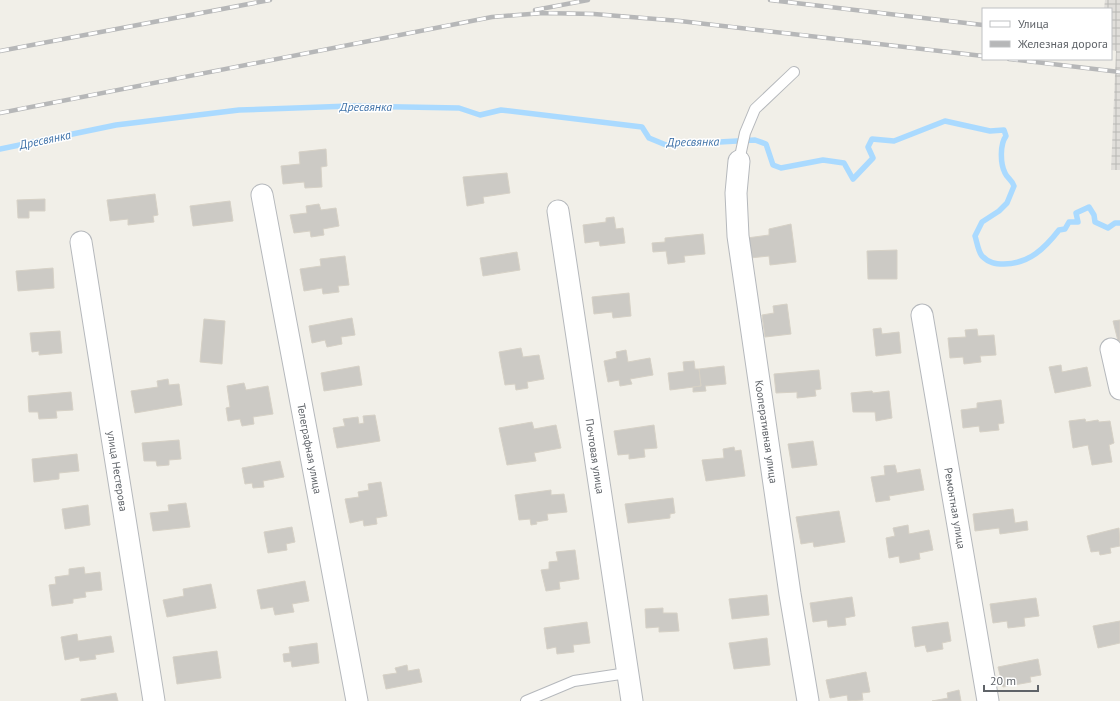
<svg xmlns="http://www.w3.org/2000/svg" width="1120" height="701" font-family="'PT Sans',sans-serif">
<defs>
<pattern id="industrial-grid" width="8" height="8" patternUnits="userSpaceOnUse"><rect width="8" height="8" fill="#e0deda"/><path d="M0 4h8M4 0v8" fill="none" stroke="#b9b8b5"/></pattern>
</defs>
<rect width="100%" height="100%" fill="#f1efe8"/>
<!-- industrial -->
<path fill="url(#industrial-grid)" d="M1105 0H1120V170H1111L1116 51 1111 50V9H1104Z"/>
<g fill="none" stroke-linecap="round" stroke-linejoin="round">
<!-- stream -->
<path stroke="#aadaff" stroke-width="5.5" d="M0 149 116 125 239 110 350 106 459 108 480 115 501 110 642 127 649 138 666 145 755 140 766 144 773 165 781 168 823 160 844 163 853 179 873 158 868 147 872 139 894 141 945 121 990 131 1004 130 1006 136C1000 144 1000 163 1005 173 1007 178 1012 180 1014 186L1007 203 999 211 982 222 975 236C977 242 978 251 982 256 989 263 995 264 1004 264 1029 264 1045 248 1059 230L1065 229 1069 222H1078L1076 213 1089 207 1094 215 1095 222 1108 228 1115 223H1120"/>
</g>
<!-- building -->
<path fill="#cccac5" stroke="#d6d1c6" d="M326 149 327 166 321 167 322 187 305 188 304 182 283 184 281 166 300 164 299 152Z
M507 173 510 193 483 197 484 203 467 206 463 177Z
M155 194 158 215 153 216 154 222 128 225V219L110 221 107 200Z
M45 199V211H29V218H18L17 200Z
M230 201 233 221 193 226 190 206Z
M319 204 321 210 336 208 339 226 323 229 324 235 311 237 310 231 294 233 290 215 307 213 306 206Z
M614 217 616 229 623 228 625 243 600 246 599 241 585 243 583 225 606 222V218Z
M791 224 796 262 770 265 769 256 750 258 747 238 769 235V229Z
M703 234 705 254 684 256 685 262 668 264 666 251 653 252 652 243 665 242V238Z
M897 250V279H868L867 251Z
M517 252 520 270 483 276 480 258Z
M345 256 349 285 338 286 339 292 323 294 322 288 304 291 300 269 321 266 320 259Z
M53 268 54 288 18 291 16 271Z
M629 293 631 316 613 318 612 312 594 314 592 297Z
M787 304 791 334 765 337 762 315 774 313 773 306Z
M352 318 355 335 341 337 342 344 327 347 325 340 312 343 309 326Z
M204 319 225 321 222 364 200 362Z
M1120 320V341H1118L1113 321Z
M881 328 882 334 899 332 901 353 876 356 873 329Z
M977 329 978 336 994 335 996 355 980 356 981 362 964 364 963 357 950 358 948 338 966 337 965 330Z
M60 331 62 353 39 355V351L32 352 30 333Z
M521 348 523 357 539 355 544 379 527 382 528 388 516 390 515 384 505 385 499 352Z
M626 350 628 362 650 358 653 375 630 379 632 384 620 386 619 380 608 382 604 361 617 358 616 352Z
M694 361 695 369H699L701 386 670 390 668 373 684 371 683 362Z
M1061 365 1062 372 1087 367 1091 386 1055 393 1049 367Z
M359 366 362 385 324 391 321 373Z
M724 366 726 384 705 386 706 391 693 392V387L701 386 699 369Z
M819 370 821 389 815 390 816 396 797 398V392L776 393 774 374Z
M168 379 169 385 179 384 182 405 135 413 131 391 158 387 157 381Z
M244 383 246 390 268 386 273 414 253 417 254 424 242 426 240 419 228 421 226 408 230 407 227 386Z
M872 391 873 393 889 391 892 418 876 421 875 412H853L851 393Z
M71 392 73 410 56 411 57 418 39 419 38 412H29L28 396Z
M1001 400 1004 423 998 424 999 430 980 432 979 426 963 428 961 410 977 408V403Z
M375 415 380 441 337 448 333 428 345 426 343 419 358 417 359 424 364 423 363 416Z
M1085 419 1086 422 1098 420 1099 422 1110 421 1114 443 1109 445 1112 462 1092 465 1088 445 1073 448 1069 421Z
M532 422 534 429 556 425 561 448 534 453 536 461 507 465 499 428Z
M654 425 657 448 644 449 645 457 629 459V454L618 455 614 431Z
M179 440 181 459 169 460V465L157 466 156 461H144L142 443Z
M813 441 817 465 792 468 788 444Z
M734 447 735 451 741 450 745 476 706 481 702 460 724 458 723 449Z
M77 454 79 471 59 473V479L34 482 32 459Z
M280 461 284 477 263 481 264 487 253 488 252 483 245 484 242 468Z
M895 465 897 473 920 469 924 490 889 496 890 500 876 502 871 477 885 475 884 466Z
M381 482 387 516 376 518 377 524 364 526 363 520 350 523 345 499 359 497 358 492 369 490 368 484Z
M551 490V495L564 494 567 512 547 514 548 520 536 522 537 524 531 525 530 519 519 520 515 495Z
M673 498 675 513 670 514V518L628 523 625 504Z
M186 503 190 527 153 531 150 513 169 511 168 505Z
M88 505 90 525 65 529 62 509Z
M1013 509 1015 523 1027 521 1028 530 1000 534 999 528 975 531 973 514Z
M839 511 845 542 814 547 813 542 801 544 796 517Z
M908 525 909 534 929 530 933 550 919 553 920 559 900 563 899 556 889 558 886 538 895 536 893 528Z
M292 527 295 542 286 544 287 550 268 553 264 532Z
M1119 528 1120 546 1110 548 1111 553 1100 555 1099 551 1091 552 1087 536Z
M575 550 579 579 559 582 560 589 546 591 541 570 549 569V562L558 561 556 552Z
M84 567 85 574 100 572 102 590 85 592 86 597 73 599V603L52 606 49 585 56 584 55 577 69 575V569Z
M305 581 309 601 292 604 294 612 275 615 273 607 261 609 257 590Z
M211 584 216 608 167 617 163 600 184 596 183 589Z
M767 595 769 615 732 619 729 599Z
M852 597 855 616 845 618 846 625 828 627 827 620 813 622 810 603Z
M1036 598 1039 616 1024 618 1025 626 1008 628 1007 621 993 623 990 604Z
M663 608V613H677L679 631 659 632V627L646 628 645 609Z
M1120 621V643L1098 648 1093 626Z
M587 622 590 643 573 645 574 652 557 654 556 647 547 649 544 628Z
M948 622 951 641 942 643 943 649 927 652 925 645 915 647 912 627Z
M77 634 78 641 111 636 114 652 95 655 96 659 80 661 79 657 65 660 61 637Z
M767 638 770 665 734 669 729 643Z
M317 643 319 663 292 667 291 661 284 662 283 654 290 653 289 647Z
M217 651 221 678 177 684 173 657Z
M1038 659 1041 675 1030 677 1031 682 1003 687 998 667Z
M407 665 408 671 419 669 422 682 386 689 383 675 397 673 395 668Z
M866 672 870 692 862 693 863 700 848 701 847 695 830 698 826 680Z
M959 690 961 701H932L948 698 947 693Z
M116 693 118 701H81V699Z"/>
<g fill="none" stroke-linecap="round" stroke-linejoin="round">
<!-- service casing -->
<g stroke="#b5b8bc" stroke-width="12">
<path id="service" d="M739 161 745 133 755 109 794 72
M526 701 574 681 627 673"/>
</g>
<!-- minor casing -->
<g stroke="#b5b8bc" stroke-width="23">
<g id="minor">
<path id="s1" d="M739 161 736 193 738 236 790 594 808 701"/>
<path id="s2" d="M262 195 357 701"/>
<path id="s3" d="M558 211 632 701"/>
<path id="s4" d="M81 242 154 701"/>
<path id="s5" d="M922 315 988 701"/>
<path d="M1111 349 1120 389"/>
</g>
</g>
<!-- service -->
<use href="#service" stroke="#fff" stroke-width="10"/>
<!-- minor -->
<use href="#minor" stroke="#fff" stroke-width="21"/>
<!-- rail casing -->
<g stroke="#b6b7b8" stroke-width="4.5">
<path id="rail" d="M770 0 983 25
M535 10 588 0
M0 51 270 0
M1009 59 1120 72
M0 113 492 17 543 13 594 14 680 21 983 56"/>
</g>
<!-- rail -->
<use href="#rail" stroke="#fff" stroke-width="3" stroke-dasharray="9" stroke-linecap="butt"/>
</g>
<g text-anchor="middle" stroke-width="3" stroke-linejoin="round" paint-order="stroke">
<!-- street labels -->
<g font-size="11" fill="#5f6368" stroke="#fff">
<text dy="4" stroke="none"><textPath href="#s1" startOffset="273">Кооперативная улица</textPath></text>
<text dy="4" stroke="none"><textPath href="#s2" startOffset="258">Телеграфная улица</textPath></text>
<text dy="4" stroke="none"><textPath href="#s3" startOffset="248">Почтовая улица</textPath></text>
<text dy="4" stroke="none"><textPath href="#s4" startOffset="232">улица Нестерова</textPath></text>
<text dy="4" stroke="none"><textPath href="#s5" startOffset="196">Ремонтная улица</textPath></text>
</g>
<!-- water labels -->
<g font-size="12" font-style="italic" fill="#4174aa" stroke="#fff">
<text x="366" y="111">Дресвянка</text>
<text transform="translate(45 140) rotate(-12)" y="4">Дресвянка</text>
<text transform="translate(693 142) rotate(-1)" y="4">Дресвянка</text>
</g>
</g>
<!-- legend -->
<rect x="982" y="8" width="130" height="52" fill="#ffffff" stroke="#bfc1c3"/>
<rect x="990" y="21" width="20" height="6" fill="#ffffff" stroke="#bfc1c3"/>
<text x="1018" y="28" font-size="12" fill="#5f6368">Улица</text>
<rect x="990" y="41" width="20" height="6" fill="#b6b7b8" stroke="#bfc1c3"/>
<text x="1018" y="48" font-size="12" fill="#5f6368">Железная дорога</text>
<!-- scale -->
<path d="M984 685v6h54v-6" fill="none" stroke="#5f6368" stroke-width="2"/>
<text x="990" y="685" font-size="12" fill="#5f6368" stroke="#ffffff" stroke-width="3" paint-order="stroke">20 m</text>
</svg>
